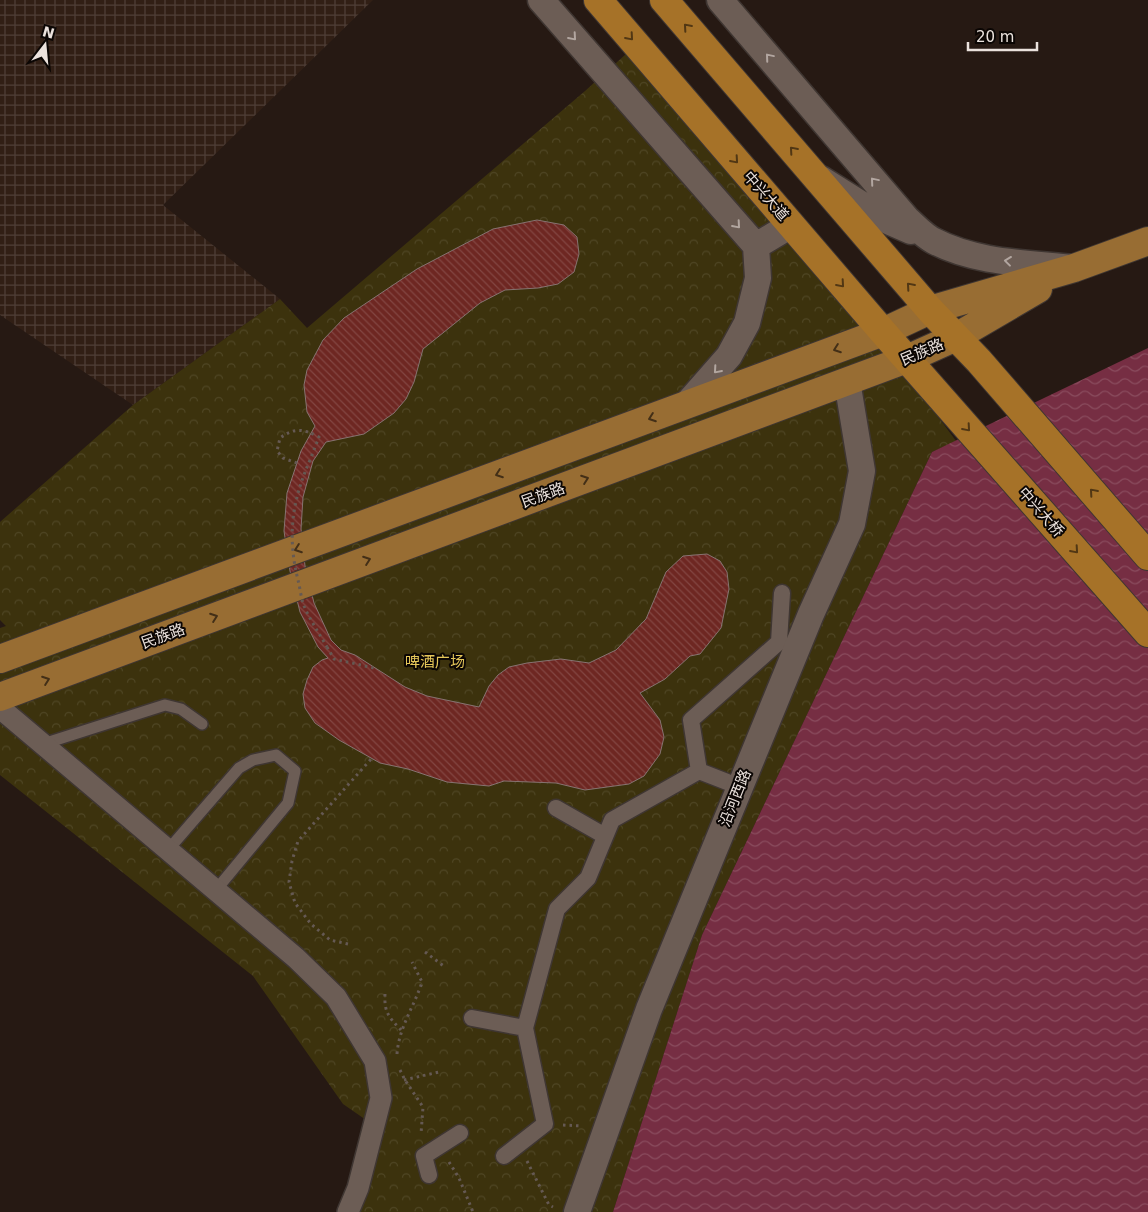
<svg xmlns="http://www.w3.org/2000/svg" width="1148" height="1212" font-family="'DejaVu Sans','Noto Sans SC',sans-serif">
<defs>
<pattern id="industrial-grid" width="8" height="8" patternUnits="userSpaceOnUse" patternTransform="scale(1.25)"><rect width="8" height="8" fill="#311f15"/><path d="M0 4h8M4 0v8" fill="none" stroke="#4f3f37"/></pattern>
<pattern id="park-crowns" width="20" height="18" patternUnits="userSpaceOnUse" patternTransform="scale(1.25)"><rect width="20" height="18" fill="#3c320d"/><path d="M2 6a3 3 0 1 1 6 0M12 15a3 3 0 1 1 6 0" fill="none" stroke="#4f4624"/></pattern>
<pattern id="water-waves" width="16" height="10" patternUnits="userSpaceOnUse" patternTransform="scale(1.25)"><rect width="16" height="10" fill="#762e43"/><path d="M0 5q4-4 8 0t8 0" fill="none" stroke="#8a4c5e"/></pattern>
<pattern id="building-back-hatch" width="6" height="6" patternUnits="userSpaceOnUse" patternTransform="scale(1.25)"><rect width="6" height="6" fill="#6e2722"/><path d="M-1 5l2 2M0 0l6 6M5-1l2 2" fill="none" stroke="#834642"/></pattern>
</defs>
<rect width="100%" height="100%" fill="#261913"/>
<!-- industrial -->
<path fill="url(#industrial-grid)" d="M0 0H373L163 205 280 299 133 405 0 315Z"/>
<!-- park -->
<path fill="url(#park-crowns)" d="M636 45 837 279 956 441 932 452 702 935 613 1212H342L369 1122 343 1104 253 976 0 775V628L6 626 0 620V522L133 405 280 299 307 328 585 91Z"/>
<!-- water -->
<path fill="url(#water-waves)" d="M1148 348V1212H613L702 935 932 452Z"/>
<!-- building -->
<path fill="url(#building-back-hatch)" stroke="#867371" d="M537 220 564 225 577 237 579 254 574 272 558 284 538 288 505 290 480 303 423 349 414 382 406 399 394 413 364 434 326 442 313 461 303 497 301 529 305 566 314 603 331 640 341 650 355 655 405 687 427 696 479 707 489 686 498 675 509 667 527 663 561 659 589 663 616 650 646 619 666 572 683 556 707 554 720 561 727 572 729 589 721 628 700 654 690 656 665 679 640 693 660 720 664 737 660 754 644 776 629 784 585 790 556 783 504 781 489 786 447 782 408 769 380 763 339 740 315 723 305 708 303 694 307 680 313 667 322 660 328 658 318 647 300 612 290 571 284 531 287 493 301 451 315 426 307 412 304 385 307 370 323 340 344 318 417 269 493 229Z"/>
<g fill="none" stroke-linecap="round" stroke-linejoin="round">
<!-- service casing -->
<g stroke="#3f3632" stroke-width="14">
<path id="service" d="M43 744 165 705 181 709 202 724
M168 850 239 768 253 760 276 755 295 771 288 803 216 890"/>
</g>
<!-- pedestrian casing -->
<g stroke="#3f3632" stroke-width="19">
<path id="pedestrian" d="M699 771 740 787
M556 808 605 836
M472 1018 525 1028
M504 1156 545 1124 525 1028 557 909 588 878 612 820 699 771 691 720 779 642 782 593
M429 1175 424 1156 460 1133"/>
</g>
<!-- minor casing -->
<g stroke="#3f3632" stroke-width="24">
<path id="minor" d="M0 708 296 958 336 997 375 1061 381 1098 358 1188 348 1212"/>
</g>
<!-- tertiary casing -->
<g stroke="#3f3632" stroke-width="29">
<path id="tertiary" d="M541 0 756 246 758 278 747 323 729 356 686 405
M720 0 907 219C915 226 924 236 934 241 976 263 1027 263 1073 268
M821 179 888 221 911 231
M756 246 791 225
M577 1212 649 1009 811 614 852 524 862 471 847 381"/>
</g>
<!-- primary casing -->
<g stroke="#3f3632" stroke-width="30">
<path id="primary" d="M0 659 883 332 930 310 1074 268 1148 241
M0 697 907 359 956 337 1038 289"/>
</g>
<!-- trunk casing -->
<g stroke="#3f3632" stroke-width="30">
<path id="trunk" d="M598 0 883 332 1148 633
M664 0 930 310 979 361 1148 556"/>
</g>
<!-- path -->
<path stroke="#655953" stroke-width="3" stroke-dasharray="2.5 4" stroke-linecap="butt" d="M297 463 283 458 277 451 280 438C295 427 303 429 319 437L310 460
M327 647 334 659 374 668
M348 944 330 940 311 924 295 903 289 882 292 861 298 841 372 758
M425 952 445 967
M385 994C384 1013 389 1017 401 1030
M397 1054C399 1027 414 1007 422 982L412 962
M400 1070 405 1080 423 1107 421 1134
M404 1080 439 1072
M563 1125 582 1126
M527 1161 549 1205 553 1207
M449 1162 459 1178 473 1212"/>
<!-- service -->
<use href="#service" stroke="#6c5d55" stroke-width="11"/>
<!-- pedestrian -->
<use href="#pedestrian" stroke="#6c5d55" stroke-width="16"/>
<!-- minor -->
<use href="#minor" stroke="#6c5d55" stroke-width="21"/>
<!-- tertiary -->
<use href="#tertiary" stroke="#6c5d55" stroke-width="26"/>
<!-- primary -->
<use href="#primary" stroke="#986d33" stroke-width="28"/>
<!-- trunk -->
<use href="#trunk" stroke="#a67228" stroke-width="28"/>
<!-- path-bridge -->
<path stroke="#655953" stroke-width="3" stroke-dasharray="2.5 4" stroke-linecap="butt" d="M310 460C292 501 287 536 298 580 300 588 301 598 304 606 310 620 319 633 327 647"/>
</g>
<!-- one-way arrows -->
<defs><path id="oneway-chevron" d="M-2-3.5L2.5 0L-2 3.5" fill="none" stroke-width="1.6" stroke-linecap="round" stroke-linejoin="round" transform="scale(1.25)"/></defs>
<g stroke="#513714">
<use href="#oneway-chevron" transform="translate(687 27) rotate(-131)"/>
<use href="#oneway-chevron" transform="translate(630 37) rotate(49)"/>
<use href="#oneway-chevron" transform="translate(793 150) rotate(-131)"/>
<use href="#oneway-chevron" transform="translate(735 160) rotate(49)"/>
<use href="#oneway-chevron" transform="translate(841 284) rotate(49)"/>
<use href="#oneway-chevron" transform="translate(910 286) rotate(-131)"/>
<use href="#oneway-chevron" transform="translate(967 428) rotate(49)"/>
<use href="#oneway-chevron" transform="translate(1093 492) rotate(-131)"/>
<use href="#oneway-chevron" transform="translate(1075 550) rotate(49)"/>
</g>
<g stroke="#b2a6a0">
<use href="#oneway-chevron" transform="translate(573 37) rotate(49)"/>
<use href="#oneway-chevron" transform="translate(769 57) rotate(-130)"/>
<use href="#oneway-chevron" transform="translate(874 181) rotate(-130)"/>
<use href="#oneway-chevron" transform="translate(737 225) rotate(49)"/>
<use href="#oneway-chevron" transform="translate(1008 261) rotate(-173)"/>
<use href="#oneway-chevron" transform="translate(717 370) rotate(131)"/>
</g>
<g stroke="#432f17">
<use href="#oneway-chevron" transform="translate(837 349) rotate(160)"/>
<use href="#oneway-chevron" transform="translate(652 418) rotate(160)"/>
<use href="#oneway-chevron" transform="translate(499 474) rotate(160)"/>
<use href="#oneway-chevron" transform="translate(585 479) rotate(-20)"/>
<use href="#oneway-chevron" transform="translate(298 549) rotate(160)"/>
<use href="#oneway-chevron" transform="translate(367 560) rotate(-20)"/>
<use href="#oneway-chevron" transform="translate(214 617) rotate(-20)"/>
<use href="#oneway-chevron" transform="translate(46 680) rotate(-20)"/>
</g>
<g text-anchor="middle" stroke-width="4" stroke-linejoin="round" paint-order="stroke">
<!-- street labels -->
<g font-size="15" fill="#ebe2dd" stroke="#0b0604">
<text transform="translate(766 196) rotate(49)" y="5">中兴大道</text>
<text transform="translate(922 352) rotate(-23)" y="5">民族路</text>
<text transform="translate(543 495) rotate(-20)" y="5">民族路</text>
<text transform="translate(1041 512) rotate(49)" y="5">中兴大桥</text>
<text transform="translate(163 636) rotate(-20)" y="5">民族路</text>
<text transform="translate(735 798) rotate(-68)" y="5">沿河西路</text>
</g>
<!-- park labels -->
<g font-size="15" fill="#e6c75a" stroke="#0b0604">
<text x="435" y="667">啤酒广场</text>
</g>
</g>
<!-- north arrow -->
<g transform="translate(45 45) rotate(16)" stroke="#0b0604" stroke-width="4" paint-order="stroke">
<path d="M0-4L9 19L0 12L-9 19Z" fill="#ebe2dd"/>
<text y="-8" font-size="14" font-weight="bold" text-anchor="middle" fill="#ebe2dd">N</text>
</g>
<!-- scale -->
<path d="M968 42v8h69v-8" fill="none" stroke="#ebe2dd" stroke-width="2.5"/>
<text x="976" y="42" font-size="15" fill="#ebe2dd" stroke="#0b0604" stroke-width="4" paint-order="stroke">20 m</text>
</svg>
